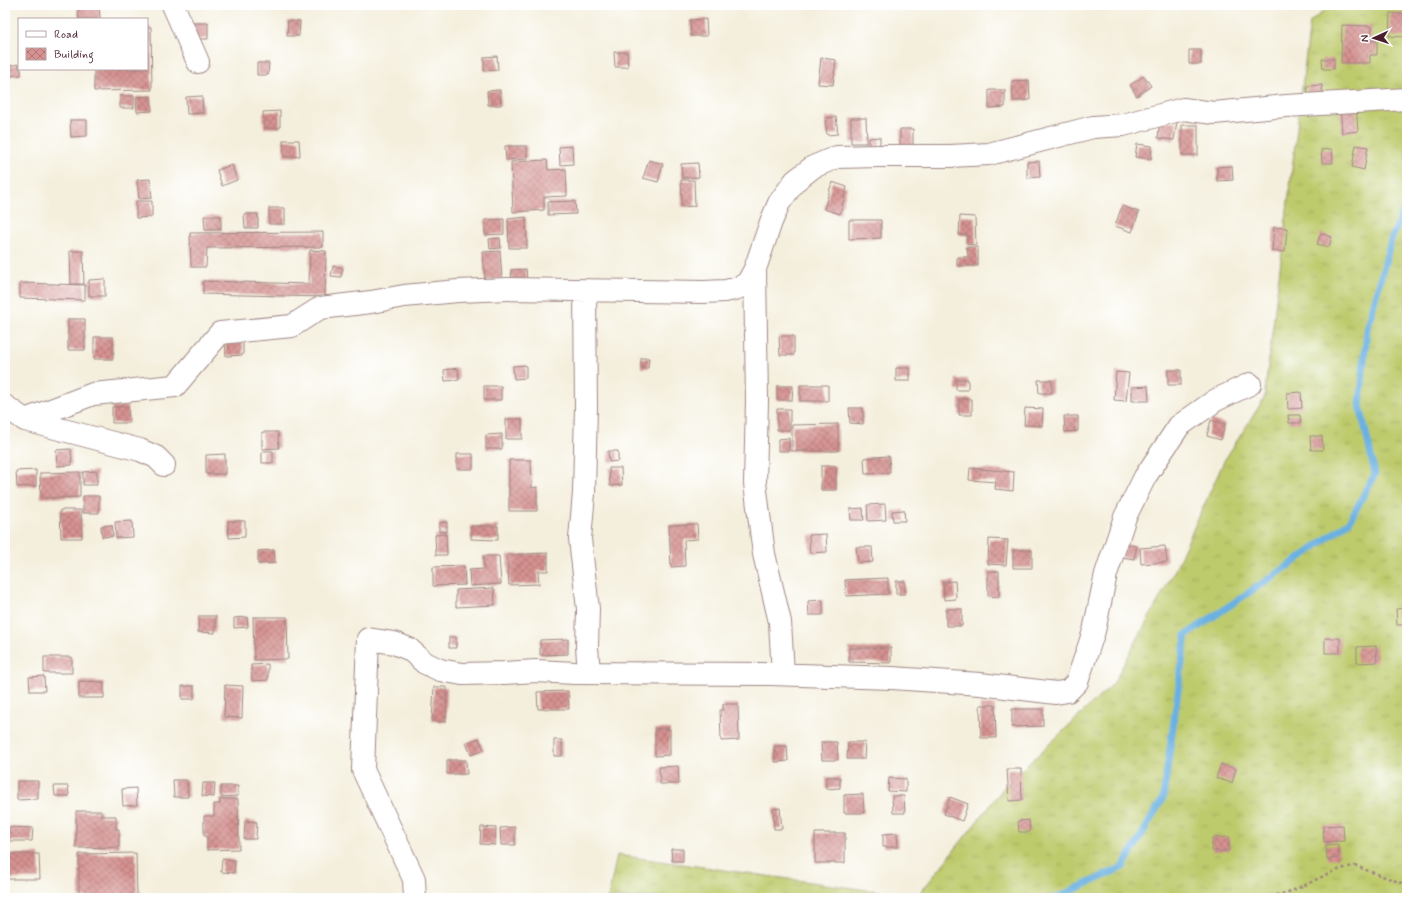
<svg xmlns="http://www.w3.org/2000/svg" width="1412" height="903" font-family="Mynerve,sans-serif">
<defs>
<pattern id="grass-tufts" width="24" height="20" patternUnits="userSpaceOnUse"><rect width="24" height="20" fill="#becb6c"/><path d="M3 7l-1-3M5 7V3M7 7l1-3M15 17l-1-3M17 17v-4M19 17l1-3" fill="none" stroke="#a5ae5e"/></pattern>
<pattern id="building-cross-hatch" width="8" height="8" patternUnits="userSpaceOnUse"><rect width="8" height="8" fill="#d59290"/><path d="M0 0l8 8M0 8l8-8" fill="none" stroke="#af7776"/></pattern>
</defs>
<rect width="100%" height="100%" fill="#fff"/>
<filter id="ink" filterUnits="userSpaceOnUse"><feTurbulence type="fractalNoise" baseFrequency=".025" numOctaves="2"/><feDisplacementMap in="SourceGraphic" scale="8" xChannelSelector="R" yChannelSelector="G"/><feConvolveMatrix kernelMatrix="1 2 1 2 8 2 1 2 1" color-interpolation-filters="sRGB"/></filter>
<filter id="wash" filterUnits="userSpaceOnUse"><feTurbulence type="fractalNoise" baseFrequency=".012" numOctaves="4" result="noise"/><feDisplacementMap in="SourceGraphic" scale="16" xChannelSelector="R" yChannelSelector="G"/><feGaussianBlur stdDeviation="0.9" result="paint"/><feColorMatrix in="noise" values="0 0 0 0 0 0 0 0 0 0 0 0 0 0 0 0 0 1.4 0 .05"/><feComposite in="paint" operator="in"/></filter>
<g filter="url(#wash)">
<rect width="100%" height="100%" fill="#f4efdd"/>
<!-- grass -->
<path fill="url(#grass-tufts)" stroke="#84754c" d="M1332 5H1407V898H608L617 855 917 897 1006 785 1113 684 1174 572 1224 461 1264 399 1310 22Z"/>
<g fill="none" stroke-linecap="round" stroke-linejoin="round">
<!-- stream -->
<path stroke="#6bb1e1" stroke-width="7" d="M1056 898 1123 867 1163 798 1186 635 1300 558 1349 522 1375 474 1360 405 1367 330 1391 240 1407 203"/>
</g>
<g id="blocks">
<!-- building -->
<path fill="url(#building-cross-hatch)" d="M77 5H99L100 19H79Z
M1390 13 1406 14 1405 37 1389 36Z
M706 19 707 36H691L690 20Z
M288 21H300L299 36H287Z
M194 23H208V39H194Z
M1342 25 1372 26 1371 41H1377V55H1370V63H1341Z
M147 27H151L152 90 94 91V69H147Z
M1189 50H1201V64H1189Z
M614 52H627L628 67H615Z
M497 56 498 70 484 71V57Z
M821 58 836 60 833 85 818 84Z
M1322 59H1334V69H1323Z
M257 63H269L268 75H257Z
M19 64V69H21V75L9 76 8 66Z
M1144 76 1151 86 1137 96 1130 85Z
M1029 80 1030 100 1013 101 1012 81Z
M1322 85 1323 100 1308 101 1307 86Z
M500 90 501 105H488L487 91Z
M989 90H1005V107L989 108Z
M120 96H134V108H120Z
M151 96 152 111 137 112 136 97Z
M202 96 203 113 187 114 186 97Z
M1356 105 1358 131 1342 133 1340 106Z
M280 111V128H264L263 112Z
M836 117 838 134 827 135 825 118Z
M851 118H866L867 143H851Z
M70 120H87V136L71 137Z
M1160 120 1177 122 1174 140 1158 138Z
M1182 125H1198V155H1182Z
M900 129H913V145H900Z
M880 137V147H869V138Z
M283 140H299L300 156 284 157Z
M1137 144 1152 146 1151 159 1135 157Z
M1356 145 1368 147 1364 170 1352 167Z
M505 146H527V159L506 160Z
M572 146 573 164 560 165 559 147Z
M1332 149 1333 163H1322L1321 150Z
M547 160 548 170 566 169 567 196 544 197V210L513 212 511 162Z
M649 160 663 164 658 182 643 178Z
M1039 161 1040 177 1027 178V162Z
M698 163 699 177 682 178 681 164Z
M232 165 237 180 222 186 217 170Z
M1232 166 1233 180 1217 181V167Z
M150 179 152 198 139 199 137 180Z
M681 180H694L695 206 682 207Z
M832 182 847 187 840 214 824 209Z
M136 201H152V217L136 218Z
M575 201 576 214 548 215V202Z
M1122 206 1139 212 1132 232 1115 226Z
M269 208H285V224H269Z
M244 214H258V228H245Z
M204 216H221V230H205Z
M960 216 975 217 976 245 967 244V235H959Z
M526 217 527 248H509L508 219Z
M504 219V234L485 235V220Z
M849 220H881V238L849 239Z
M1274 227 1287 228 1285 252 1272 251Z
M323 232V247L207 248 206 267H191L190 233Z
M1321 233 1332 237 1329 247 1317 244Z
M500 238 501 248 490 249 489 239Z
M967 247H978V266H957V257H968Z
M310 250 326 251 325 297 203 294V281L309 284Z
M70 251H83L84 284H71Z
M500 251 502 279 485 280 483 252Z
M333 266 343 268 341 277 331 276Z
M526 269 527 280 512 281 511 270Z
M105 279V296H89V280Z
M20 283 85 285V300L20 298Z
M68 319H85V350H68Z
M779 336H794V355H780Z
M94 337H113V359H94Z
M243 339V355L226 356 225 340Z
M641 358H649L648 368H641Z
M526 365V378L514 379 513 366Z
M458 368 459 380 445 381 444 370Z
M896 368H910V381H896Z
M1168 370H1181V385H1168Z
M1116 372 1129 373 1126 401 1114 400Z
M956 379H968V390H956Z
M1038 380H1052V393H1039Z
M800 385H828V401H800Z
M484 386H501V400H484Z
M777 386H793L792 400H777Z
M1148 386 1149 401H1132V387Z
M1301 392 1302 408 1288 409 1287 393Z
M959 399H972V415H959Z
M128 406 129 423H112V407Z
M849 408H863V424L850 423Z
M1025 408 1043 409 1042 426 1024 425Z
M777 409H790V430H777Z
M1288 415H1300L1301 423H1289Z
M1064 416H1078V431L1065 432Z
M506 419H522V439H506Z
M1211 420 1225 424 1221 440 1207 436Z
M838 424V451H792V425Z
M262 432H278L279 448 262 449Z
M502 434V449H486V435Z
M1310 436H1322L1323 450H1311Z
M789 438V451H778V439Z
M71 449 72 465 57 466 56 450Z
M262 451H273V463H262Z
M608 451H618V461L609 462Z
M225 454V474H206V455Z
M457 454H473V469H457Z
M889 456 890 473 865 474 864 458Z
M509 460H531L532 488 537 487V511H509Z
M821 466H836V490H821Z
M609 468H621L622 485 610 486Z
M970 468 1014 472 1013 491 995 489 996 482 969 480Z
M36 470V486L17 487 16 471Z
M97 471V485H83V472Z
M80 472V497L41 498 40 473Z
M83 496H99V513H83Z
M885 504 886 520 868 521 867 505Z
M863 508 864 520H851L850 509Z
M60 510H81L82 538H61Z
M904 510 905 521H893L892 511Z
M132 521 133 537 116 538 115 522Z
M228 521H245V537L229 538Z
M447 522V532H439V523Z
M697 524 698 539 684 540 685 566 671 567 669 525Z
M112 525 113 536 102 537 101 526Z
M471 526H498V540L471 539Z
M446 534 447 555H436L435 535Z
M826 534 827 552 810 553 809 535Z
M989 539 1008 540 1006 565 988 564Z
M1125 544 1137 546 1134 559 1122 557Z
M1165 546 1167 562 1141 564 1140 548Z
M856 547H872L873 562 858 563Z
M274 550 275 563 258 564V551Z
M1013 550H1032V568H1013Z
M548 553V571H538L539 584 509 585 507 555Z
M483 556H499L501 584 470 586 469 570 484 569Z
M464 566 465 585 433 586V567Z
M988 571H999V597L988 596Z
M888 578V594L846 596 845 580Z
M896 581H905V594H896Z
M955 581 956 599 944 600 943 582Z
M494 588 495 605 456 607V590Z
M823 600V615H809L808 601Z
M1407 608V625H1397L1396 609Z
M946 609H962V626H946Z
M199 616H216L215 633 198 632Z
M247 617 248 627 234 628V618Z
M253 617H287L288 659 254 660Z
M449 637H456V648H449Z
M1325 638H1340V653H1325Z
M568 639V654L540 655V640Z
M1376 646 1377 662 1357 663V647Z
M849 648H891V663L849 662Z
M44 657H72V673H44Z
M268 664V680L252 681 251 665Z
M44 676 45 691H30L29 677Z
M79 681 104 682V698H79Z
M225 685 243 686 242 718 224 717Z
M182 686H194V699H182Z
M434 687H447L446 722 432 721Z
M568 691 569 709H538L537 692Z
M723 704H738L739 740 721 741 720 710H723Z
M980 705H995L996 738H981Z
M1012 709H1043V726L1012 727Z
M655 729H670V755L655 756Z
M479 738 484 750 471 755 466 743Z
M554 740H562V756H554Z
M821 742H837L838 760H822Z
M848 742H865L864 759H847Z
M774 746H787L788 761 775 762Z
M447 760H466L467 774H447Z
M1221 764 1236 769 1232 783 1216 778Z
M678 766 679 784H660L659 767Z
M1007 769H1021L1022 800 1009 801Z
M826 777H840V788L826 789Z
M889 778 906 779V792L888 791Z
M173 780H187L188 797H174Z
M17 781H38V799L17 800Z
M203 783H215L214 797 202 796Z
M54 786H68L69 796H55Z
M221 786H238V796L221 797Z
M136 788 137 805 123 806 122 789Z
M863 794 864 813H844V795Z
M892 796H904L905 813H893Z
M950 797 968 804 962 821 944 814Z
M220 799H238L239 849 207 850V836H204V816H214V804H220Z
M780 808 782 829H774L773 809Z
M76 811H101V816H116V829H119V847L76 848Z
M1029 820 1030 832H1019L1018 821Z
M245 821 257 822 256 839H244Z
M1343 825 1344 841 1324 842 1323 826Z
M9 827 33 828 32 841H9Z
M481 827 496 828 495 845 480 844Z
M515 827V845H501L500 828Z
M815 833H845V863H815Z
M897 833 898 847H883V834Z
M1229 837V851H1212V838Z
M1338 845 1339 858 1327 859 1326 846Z
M671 849H683V861H672Z
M136 853 137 898H79V854Z
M7 854H39L40 879H7Z
M222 859 235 860 234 873 221 872Z
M1139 894 1151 898H1138Z"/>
</g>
</g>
<g filter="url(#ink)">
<use href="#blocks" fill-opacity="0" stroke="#9f8784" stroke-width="1"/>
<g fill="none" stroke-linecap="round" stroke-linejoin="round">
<!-- street casing -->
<g stroke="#9f8784" stroke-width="24">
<path id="street" d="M173 5 198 62
M755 269 757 401 755 483 764 554 780 622 783 674
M585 291 586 407 584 493 580 539 588 609 587 647 589 673
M5 406 25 420 140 450 156 457 164 465
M25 420 93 394 175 386 220 333 292 326 320 308 371 302 404 296 458 291 508 289 704 292 725 291 735 289 747 284 755 269 771 222 779 203 795 181 813 167 837 157 879 156H950L989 154 1093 127 1123 125 1183 109 1214 113 1286 106 1407 99
M415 898 414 879 363 770 368 639 394 643 409 649 425 663 440 670 462 674 504 673 536 671 575 673 770 674 892 678 980 684 1056 693 1068 691 1077 682 1094 631 1106 574 1125 517 1145 477 1179 426 1216 400 1250 384"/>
</g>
<!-- path -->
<path stroke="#9f8784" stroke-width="2.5" stroke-dasharray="3 3" stroke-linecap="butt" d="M1258 898C1269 896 1281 895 1291 891 1313 883 1331 869 1355 866L1407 885"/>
<!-- street -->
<use href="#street" stroke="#fff" stroke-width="22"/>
</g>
</g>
<!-- margin -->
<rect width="1412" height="903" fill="none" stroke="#fff" stroke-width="20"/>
<!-- legend -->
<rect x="18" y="18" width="130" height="52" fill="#ffffff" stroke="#b7a5aa"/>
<rect x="26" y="31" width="20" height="6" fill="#ffffff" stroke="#b7a5aa"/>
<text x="54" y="38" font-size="12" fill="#4a1f2b">Road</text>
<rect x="26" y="48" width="20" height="12" fill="url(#building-cross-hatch)" stroke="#b7a5aa"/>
<text x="54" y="58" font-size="12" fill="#4a1f2b">Building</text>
<!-- north arrow -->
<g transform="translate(1374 38) rotate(267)" stroke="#ffffff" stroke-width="3" paint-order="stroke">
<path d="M0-3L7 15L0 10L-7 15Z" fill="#4a1f2b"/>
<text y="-6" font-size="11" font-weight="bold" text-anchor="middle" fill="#4a1f2b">N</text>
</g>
</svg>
